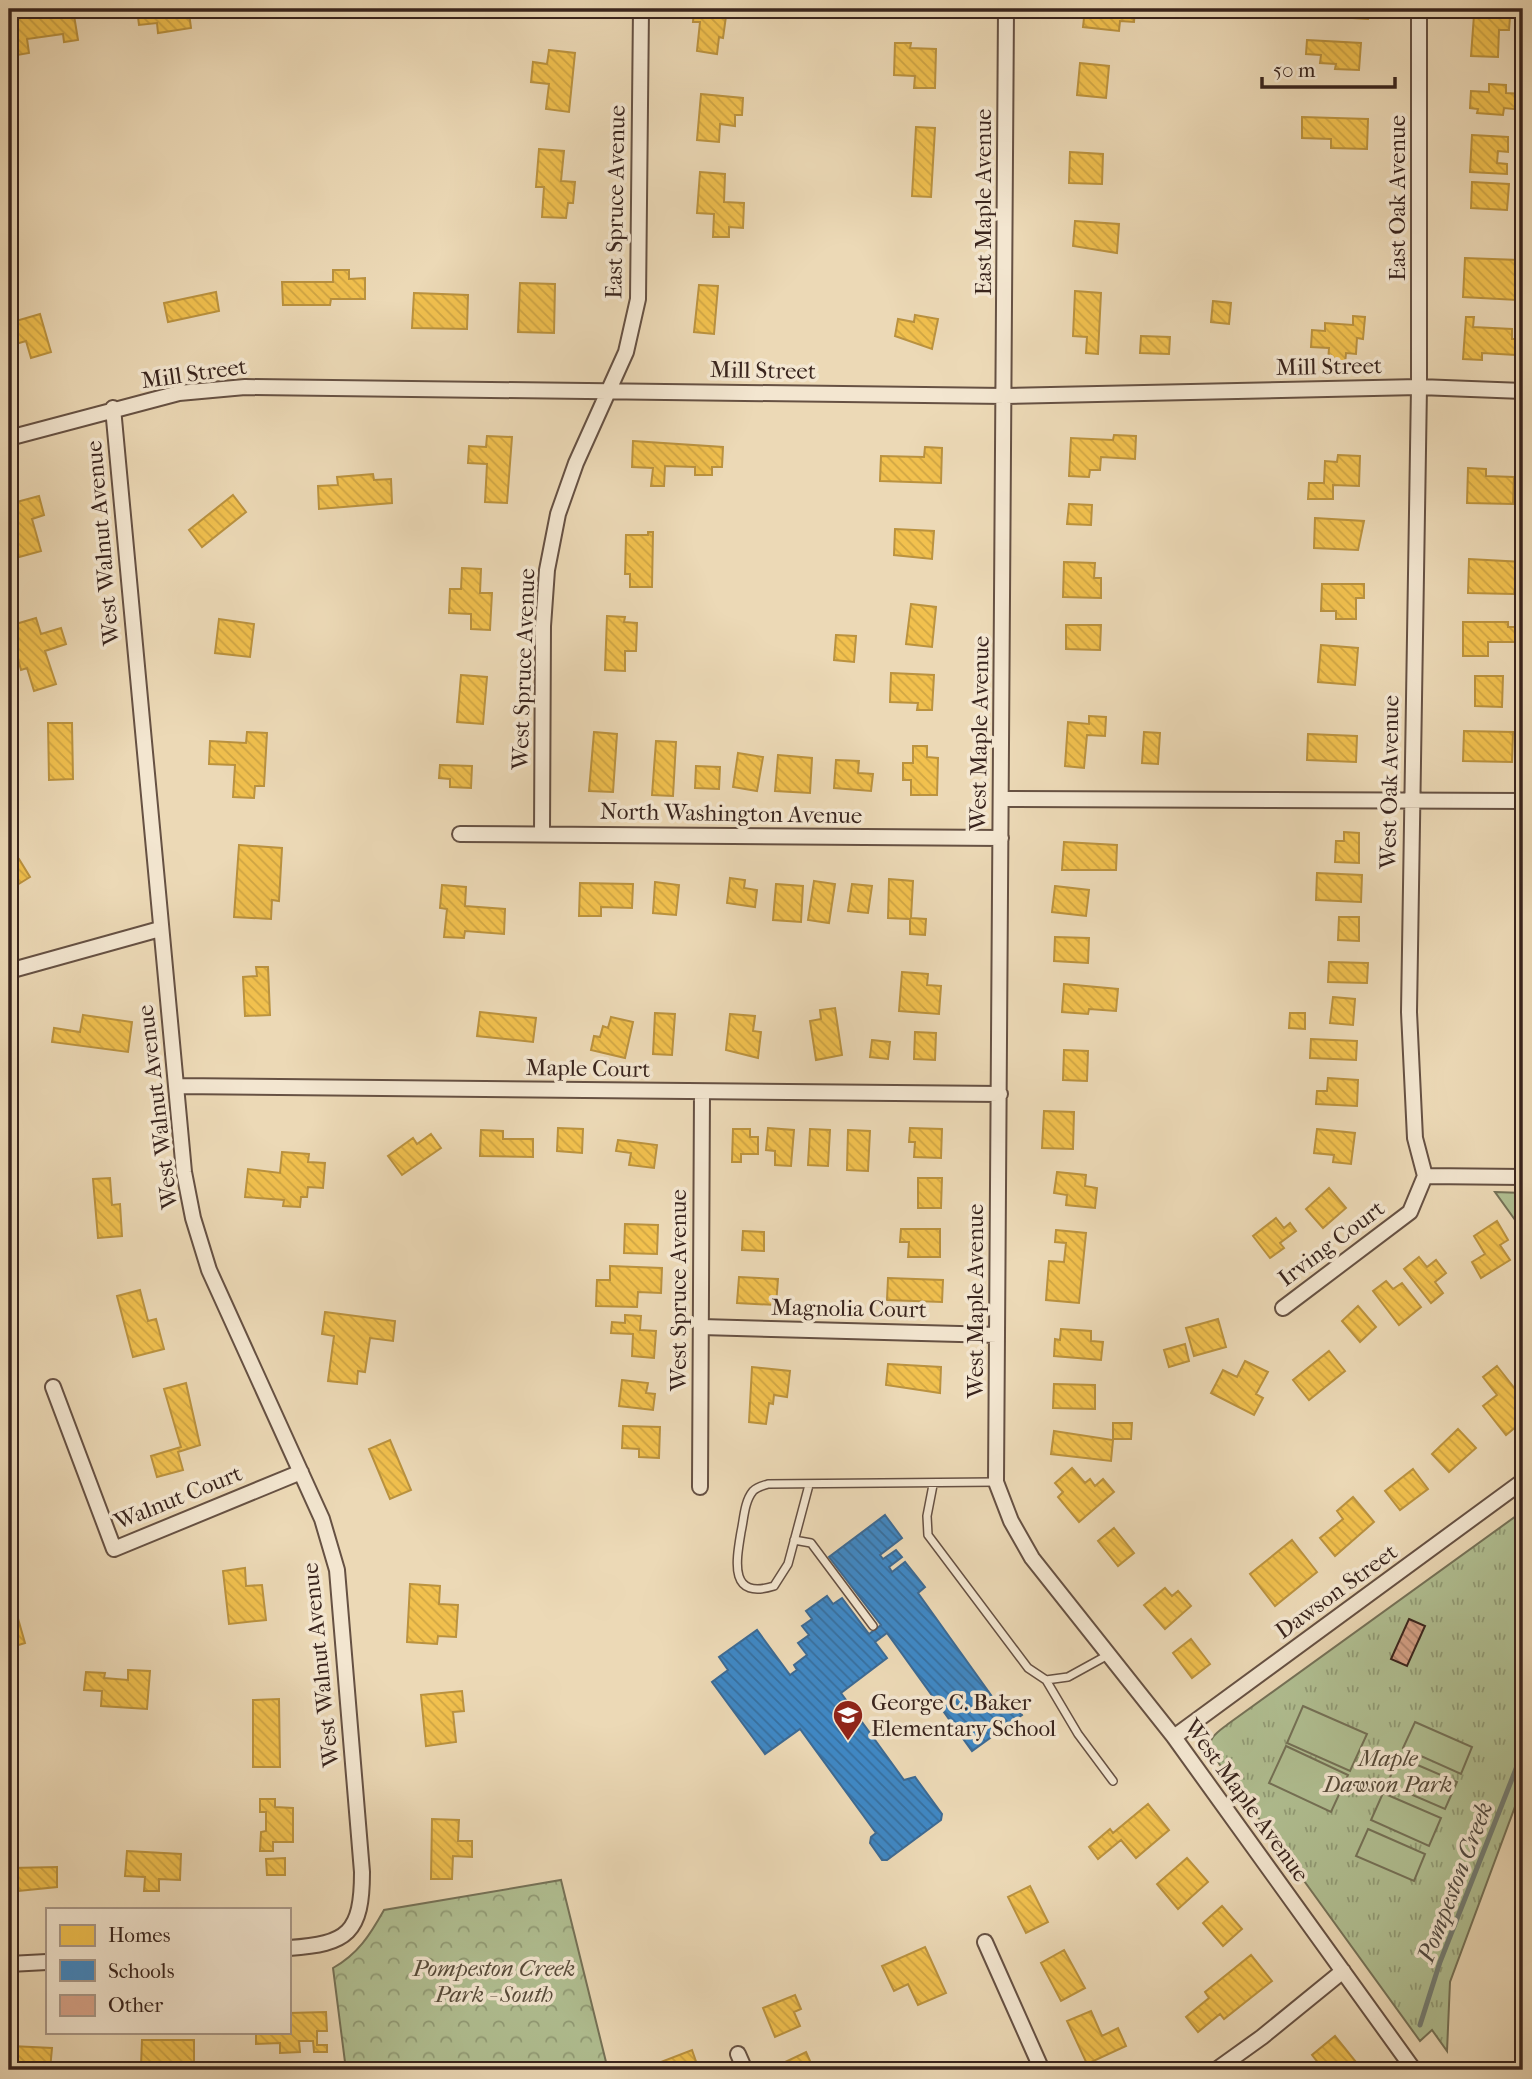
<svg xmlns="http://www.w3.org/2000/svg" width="1532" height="2079" font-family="'IM FELL French Canon',serif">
<defs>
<pattern id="grass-tufts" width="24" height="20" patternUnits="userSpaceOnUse" patternTransform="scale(1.75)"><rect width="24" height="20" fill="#b1c093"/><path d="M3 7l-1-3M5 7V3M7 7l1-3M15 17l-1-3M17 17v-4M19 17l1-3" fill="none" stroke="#919c77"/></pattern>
<pattern id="forest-crowns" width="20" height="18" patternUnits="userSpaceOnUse" patternTransform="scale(1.75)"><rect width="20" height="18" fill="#b1c093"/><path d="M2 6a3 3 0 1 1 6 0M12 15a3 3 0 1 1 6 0" fill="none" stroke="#919c77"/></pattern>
<pattern id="homes-back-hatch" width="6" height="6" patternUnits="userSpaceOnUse" patternTransform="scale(1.75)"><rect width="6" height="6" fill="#f2c14e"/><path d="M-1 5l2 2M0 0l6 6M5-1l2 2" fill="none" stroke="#d0a644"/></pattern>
<pattern id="schools-back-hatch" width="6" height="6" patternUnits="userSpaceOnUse" patternTransform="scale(1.75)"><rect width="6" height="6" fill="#3f88c5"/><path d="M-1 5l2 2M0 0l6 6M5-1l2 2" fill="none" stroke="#366f9f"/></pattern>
<pattern id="building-back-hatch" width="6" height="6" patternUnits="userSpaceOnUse" patternTransform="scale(1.75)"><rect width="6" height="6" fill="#d8a48a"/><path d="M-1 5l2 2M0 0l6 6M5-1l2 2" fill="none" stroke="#b08570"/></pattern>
</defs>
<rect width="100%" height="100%" fill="#ecd9b6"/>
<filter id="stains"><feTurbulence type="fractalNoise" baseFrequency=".00286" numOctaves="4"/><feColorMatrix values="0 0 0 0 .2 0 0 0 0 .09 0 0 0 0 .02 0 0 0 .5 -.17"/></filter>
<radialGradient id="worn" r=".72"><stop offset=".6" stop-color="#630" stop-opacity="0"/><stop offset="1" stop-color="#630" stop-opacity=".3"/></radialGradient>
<!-- grass -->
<path fill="url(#grass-tufts)" stroke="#757258" stroke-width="2" d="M1495 1192 1523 1193V1231Z
M1523 1511V1785L1450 1982 1447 2051 1432 2030 1420 2041 1210 1751C1208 1737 1218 1732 1228 1724Z"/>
<!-- forest -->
<path fill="url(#forest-crowns)" stroke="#757258" stroke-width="2" d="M561 1880 608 2070H346L333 1968C358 1954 370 1935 384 1910Z"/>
<!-- pitch -->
<path fill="#b1c093" stroke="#757258" stroke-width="2" d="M1303 1706 1367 1734 1350 1771 1287 1743Z
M1415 1722 1472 1747 1461 1774 1403 1748Z
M1286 1746 1348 1775 1331 1812 1269 1783Z
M1399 1757 1457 1782 1445 1809 1387 1784Z
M1383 1793 1441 1818 1429 1846 1371 1820Z
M1368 1829 1425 1854 1414 1881 1356 1856Z"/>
<!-- homes -->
<path fill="url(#homes-back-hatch)" stroke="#ba923f" stroke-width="2" d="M9 9H29L31 18 60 14V9H73L78 40 64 42 63 34 27 39 29 53 11 56Z
M137 9H207V11L189 13 191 28 158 33 157 23 139 25Z
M313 9H326L327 15 314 17Z
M694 9H727L723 38 719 37 717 54 697 51 700 22H693Z
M1085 9H1135L1134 22 1120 21 1119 31 1083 27Z
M1304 9H1369L1368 19 1304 15Z
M1474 15 1510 17 1509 30H1499L1498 57 1471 56Z
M1307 40 1361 43 1359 70 1335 69 1336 64 1320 63 1321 55 1306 54Z
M895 43H911L910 48 936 49 935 88H914L915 76 894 75Z
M549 50 575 53 569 112 546 109 549 84 531 82 533 62 547 64Z
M1080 63 1109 66 1106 98 1077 95Z
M1489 84 1506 85V93L1523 94V110L1504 108 1503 115 1477 113 1478 109 1470 108 1471 91 1489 92Z
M701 94 743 98 742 115H735V126L720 124 719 142 697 140Z
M1302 117 1368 119 1367 149 1331 148V139L1302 138Z
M916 127 935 128 931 197 912 196Z
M1472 135 1508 137V152L1498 151 1497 163 1507 164V174L1470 172Z
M539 149 564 151 561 181 575 182 573 203H568L566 218 542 217 544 187H536Z
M1070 152 1103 154 1102 184 1069 183Z
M700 172 725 174 724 202 744 203 743 228 729 227V237H713L714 214 697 213Z
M1472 182 1509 184 1507 210 1471 208Z
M1075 221 1119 224 1117 253 1073 246Z
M1465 258 1519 260 1517 300 1463 297Z
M333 270H349V279L365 278V299H331L330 305H283L282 282H333Z
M520 283 555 284 554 333 518 332Z
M699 285 718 286 714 334 694 332Z
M1075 291 1101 293 1098 354 1086 353 1087 337 1073 336Z
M216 292 219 311 168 322 164 303Z
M414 293 468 295 467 329 412 328Z
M1213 301 1231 303 1229 324 1211 322Z
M40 314 51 352 31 358 26 341 9 346V323Z
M915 315 938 319 932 349 895 336 898 319 914 322Z
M1353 316 1365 317 1363 339 1357 338 1356 354 1346 353 1345 364 1328 362 1329 348 1311 347 1312 330 1325 331V323L1353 325Z
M1466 317H1474L1473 327 1512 329V339H1523V360H1516V355L1482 353V360L1463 359Z
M1141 336 1170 337 1169 354 1140 353Z
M1114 435 1136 436 1135 459 1101 457 1100 470H1090L1089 477 1069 476 1071 438 1113 440Z
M487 436 512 437 507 503 485 502 487 464 468 463 469 446 486 447Z
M633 441 723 447 722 467H712V475H695V467L665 466 664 486H651L653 468 632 467Z
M925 447 942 448 941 483 880 481 881 456 924 457Z
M1338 455 1360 456 1359 486 1333 485V499H1308L1309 483H1324L1325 461 1337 462Z
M1468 468 1486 469V476L1514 477 1513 504 1467 503Z
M373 474 374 480 391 479 392 503 319 509 318 486 338 485 337 477Z
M233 495 246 512 202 547 189 530Z
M39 496 44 515 32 519 41 551 12 559 9 548V504Z
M1069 504 1092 505 1091 525 1067 524Z
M1315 518 1364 521 1358 550 1314 548Z
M895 529 934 531 932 559 894 555Z
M648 532H653L652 587H630V574H625L626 535H648Z
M1469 559 1523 562V588H1515L1514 594 1468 593Z
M1064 562 1095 563 1094 578H1101V598L1063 597Z
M462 568 481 569 480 593H492L490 630 471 629V614L449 613 450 589H461Z
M1322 584H1364V598H1356V619H1336V611H1321Z
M911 604 936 607 932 647 906 644Z
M607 616 625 617 624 622 637 623 636 651H625V671L605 670Z
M36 618 41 634 61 628 66 644 45 651 56 684 34 691 27 668 21 670 9 626Z
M219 619 254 624 250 657 215 653Z
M1463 622H1508V627H1517V642H1488V656H1463Z
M1066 625H1101L1100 650 1066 649Z
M836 635 856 636 854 662 834 660Z
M1321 645 1358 648 1355 685 1318 682Z
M891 673 934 675 932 710H917L918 703 890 702Z
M461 675 487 677 483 724 457 722Z
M1475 676H1503L1502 707 1475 706Z
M1089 716 1106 717 1105 736 1087 735 1084 768 1065 766 1068 722 1089 724Z
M48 723H72L73 779 49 780Z
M1464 731 1513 732 1512 762 1463 761Z
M247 732 267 733 264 786H255L254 798 233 797 235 765 209 764 210 741 246 743Z
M594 732 617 734 613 792 589 791Z
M1144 732 1160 733 1158 764 1142 763Z
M1308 734 1357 736 1356 762 1307 760Z
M656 741 676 742 673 796 652 795Z
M913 746H927V757L938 758 937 795H911V780H903V763H913Z
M738 753 763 757 757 791 733 787Z
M778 755 812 758 810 793 775 791Z
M836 760 859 761 858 773 873 774 871 791 834 788Z
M440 765 472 766 471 788 450 787V779L439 778Z
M696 766 720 767 719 789 695 788Z
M1344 832 1359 833V863L1335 862 1336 841H1344Z
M1064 842 1117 845 1116 870H1062Z
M239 845 282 848 279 901 272 900 271 919 234 917Z
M19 859 30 877 9 890V865Z
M1317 873 1362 875 1361 902 1316 900Z
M730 878 745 880 744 888 757 890 755 907 727 903Z
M889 879 913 881 911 918 926 919 925 935 910 934V919L888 918Z
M814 881 835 884 829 923 808 920Z
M655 882 679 885 676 915 653 913Z
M580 883 633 884 632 908 601 907V916H579Z
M776 884 803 886 801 922 773 920Z
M852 884 872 886 868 913 848 911Z
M442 885 466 887 465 906 505 909 504 934 465 931 464 938 444 937 447 909 440 908Z
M1055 886 1089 890 1086 916 1052 912Z
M1339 917H1359V941L1338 940Z
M1055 937 1089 938 1088 963 1054 961Z
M1329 962 1368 963 1367 983 1328 982Z
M256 967H268L270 1015 245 1016 243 977 257 976Z
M902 972 928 974 927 985 941 986 939 1014 899 1011Z
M1064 984 1118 989 1116 1011 1089 1009 1088 1014 1062 1012Z
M1333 997 1355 999 1353 1025 1330 1023Z
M835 1008 842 1055 816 1060 810 1021 821 1019 820 1010Z
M480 1012 536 1018 533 1042 477 1036Z
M655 1013 675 1014 672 1055 653 1054Z
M1290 1013H1305V1029L1289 1028Z
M730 1014 755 1016 753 1031 761 1032 758 1058 726 1050Z
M83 1015 132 1022 128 1052 52 1042 54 1028 80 1032Z
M611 1017 633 1022 625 1058 591 1050 594 1036 600 1037 603 1026 608 1028Z
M915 1032 936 1033 935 1060 914 1059Z
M1311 1039 1357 1041 1356 1060 1310 1058Z
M872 1040 890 1042 888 1059 870 1057Z
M1064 1050 1088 1051 1087 1081 1063 1080Z
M1328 1078 1358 1080 1357 1106 1316 1104 1317 1091H1327Z
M1044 1111 1074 1112 1073 1149 1042 1148Z
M558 1128 583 1129 582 1153 557 1151Z
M768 1128 794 1130 791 1166 775 1165V1151L766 1150Z
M910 1128 942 1129 941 1158 914 1157 915 1142H909Z
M733 1129H750V1137H758V1154H741V1162H732Z
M810 1129 830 1130 828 1166 808 1165Z
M1317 1129 1355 1133 1351 1164 1333 1162 1334 1155 1314 1153Z
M481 1130 503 1131V1139H533V1157L480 1156Z
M848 1130 870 1131 868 1171 847 1170Z
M431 1134 441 1148 402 1175 388 1156 413 1138 417 1144Z
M618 1140 657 1145 654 1168 629 1165 631 1153 616 1151Z
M282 1152 309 1154 308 1162 325 1163 323 1188 308 1187 307 1197H301L300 1207 283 1206 284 1200 245 1197 248 1169 280 1173Z
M1057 1172 1086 1175 1085 1186 1097 1188 1095 1208 1066 1205 1067 1195 1054 1193Z
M110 1178 112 1205 120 1204 122 1236 98 1238 93 1179Z
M918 1178H942L941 1208H918Z
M1329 1188 1346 1208 1323 1228 1306 1209Z
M1276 1218 1284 1228 1290 1223 1296 1231 1280 1243 1284 1248 1270 1258 1253 1236Z
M1497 1221 1508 1240 1500 1245 1510 1260 1481 1278 1472 1262 1485 1254 1474 1236Z
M625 1224 658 1225 657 1254 624 1253Z
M901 1229H940V1257H908L909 1242H900Z
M1056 1230 1086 1233 1079 1303 1046 1300 1049 1261 1064 1262 1066 1243 1055 1242Z
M743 1231 764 1232V1251L742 1250Z
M1419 1257 1427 1267 1436 1260 1446 1273 1435 1282 1443 1293 1431 1303 1404 1269Z
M9 1265 15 1286 9 1287Z
M610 1266 662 1268 661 1293 638 1292 637 1307 596 1306 597 1280H610Z
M739 1277 778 1279 776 1305 737 1303Z
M888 1278 943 1280 942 1302 887 1300Z
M1386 1281 1393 1289 1402 1283 1421 1307 1399 1325 1373 1291Z
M140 1290 148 1321 156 1319 164 1349 133 1357 117 1296Z
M1358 1306 1376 1327 1360 1342 1342 1321Z
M325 1312 395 1321 393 1341 370 1338 365 1372 358 1371 357 1384 328 1381 334 1336 322 1334Z
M625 1315 641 1316 640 1330 656 1331 654 1358 632 1356 633 1334 611 1333 612 1322 625 1323Z
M1218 1319 1226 1347 1194 1356 1186 1328Z
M1061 1329 1091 1331V1341L1103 1342 1101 1360 1054 1356 1055 1339 1060 1340Z
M1185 1344 1189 1361 1169 1367 1164 1350Z
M1329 1351 1345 1371 1309 1400 1293 1380Z
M1523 1355V1370L1516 1361Z
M1245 1361 1268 1372 1256 1394 1263 1398 1254 1415 1211 1393 1223 1370 1237 1377Z
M888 1364 941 1367 940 1393 886 1385Z
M1497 1366 1523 1399V1421L1506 1435 1483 1406 1497 1395 1483 1377Z
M752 1367 790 1371 787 1397 774 1395 773 1404 769 1403 766 1424 749 1422Z
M622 1380 648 1383 646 1393 655 1394 653 1410 619 1406Z
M186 1383 200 1445 178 1452 183 1470 157 1477 151 1456 181 1447 164 1389Z
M1054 1384 1095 1385V1409L1053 1408Z
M1113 1423H1132L1131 1439H1113Z
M623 1426 660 1427 659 1458 639 1457V1449L622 1448Z
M1458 1429 1476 1448 1449 1472 1432 1454Z
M1054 1431 1113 1440 1111 1461 1051 1454Z
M390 1440 411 1490 390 1499 369 1449Z
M1072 1468 1085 1483 1090 1479 1095 1486 1103 1479 1114 1492 1079 1522 1058 1497 1063 1492 1055 1483Z
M1413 1469 1428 1489 1400 1510 1385 1491Z
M9 1481 15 1507 9 1509Z
M1353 1497 1374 1522 1335 1556 1320 1538 1343 1519 1337 1511Z
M1114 1528 1134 1553 1118 1566 1098 1541Z
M1292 1540 1317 1572 1275 1606 1250 1574Z
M245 1568 246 1586 262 1585 266 1620 229 1624 223 1571Z
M410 1584 440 1586 439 1604 458 1605 456 1637 438 1636 437 1644 407 1642Z
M9 1587 25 1643 9 1648Z
M1165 1588 1172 1596 1178 1591 1191 1606 1165 1629 1144 1605Z
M1191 1639 1210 1664 1192 1678 1173 1653Z
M128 1670 150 1671 147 1709 101 1706 102 1691 84 1690 86 1672 105 1673 104 1678 128 1680Z
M462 1691 464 1711 453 1712 456 1742 426 1746 421 1695Z
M279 1699 280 1767H253V1700Z
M260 1799H275V1807L293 1808V1842H273V1851H260L261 1832 266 1831V1812H260Z
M1148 1804 1169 1830 1136 1858 1121 1840 1098 1859 1089 1847 1110 1829 1113 1833Z
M432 1819 459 1820 458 1841H472V1857L453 1856 452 1879H431Z
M9 1846 10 1868 57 1867V1887L9 1892Z
M127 1851 181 1854 180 1880 159 1879V1891H144L145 1877 125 1876Z
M285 1858V1875H267L266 1859Z
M1187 1858 1208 1882 1178 1909 1157 1884Z
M1030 1886 1048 1922 1026 1933 1008 1897Z
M1222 1906 1242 1929 1223 1946 1203 1923Z
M925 1947 946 1993 918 2005 908 1984 894 1991 882 1966Z
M1064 1950 1085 1988 1061 2001 1041 1963Z
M1251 1955 1272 1981 1224 2019 1220 2014 1198 2032 1186 2017 1209 1998 1205 1992Z
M795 1995 801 2009 794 2012 800 2026 775 2037 763 2008Z
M1091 2011 1102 2036 1118 2028 1126 2046 1087 2064 1067 2021Z
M326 2012 327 2031H317V2045H327V2052H314L313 2041H299L300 2052 280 2053V2043L256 2044V2032H289V2013Z
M1335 2036 1356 2062 1345 2070H1324L1312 2055Z
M142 2040H194V2064L141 2066Z
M11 2046 52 2048 50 2070H10Z
M692 2050 699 2070H655L653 2065Z
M806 2052 814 2070H786L783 2063Z"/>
<!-- schools -->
<path fill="url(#schools-back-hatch)" stroke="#3d6a93" stroke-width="2" d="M885 1515 902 1538 880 1555 883 1559 896 1550 902 1557 889 1567 892 1572 905 1562 925 1587 918 1593 996 1702 998 1700 1001 1704 1010 1698 1022 1715 972 1751 887 1633 875 1642 887 1658 841 1693 904 1780 915 1777 942 1814 941 1820 887 1860H882L870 1843 871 1837 876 1833 800 1729 765 1754 712 1682 728 1670 719 1657 757 1630 790 1675 794 1672 797 1670 794 1665 807 1655 798 1643 809 1635 802 1626 812 1619 806 1611 827 1596 833 1604 842 1598 869 1634 881 1625 829 1557Z"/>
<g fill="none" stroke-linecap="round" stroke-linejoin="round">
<!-- stream -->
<path stroke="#737e75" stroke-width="5" d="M1420 2025 1440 1962 1523 1751"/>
</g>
<!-- building -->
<path fill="url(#building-back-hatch)" stroke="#39241d" stroke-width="2" d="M1409 1619 1425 1626 1407 1666 1391 1659Z"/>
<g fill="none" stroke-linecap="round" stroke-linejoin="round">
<!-- lane casing -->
<g stroke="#665143" stroke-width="10">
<path id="lane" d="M809 1485 788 1564 774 1586C729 1600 736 1562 741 1532 744 1519 744 1502 753 1491 757 1487 762 1486 768 1484L996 1482
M933 1485 927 1516 928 1535 1028 1668 1046 1680 1078 1734 1113 1781
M794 1540 811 1543 873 1626
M1046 1680 1068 1677 1108 1655"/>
</g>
<!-- street casing -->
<g stroke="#665143" stroke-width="18">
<path id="street" d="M1006 9 996 1482 1011 1521 1032 1558 1174 1737 1414 2070
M1419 9V387L1409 1012 1415 1138 1425 1176
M113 408 184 1172 193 1218 209 1270 322 1519 337 1570 362 1872C362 1933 348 1944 289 1948
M9 438 179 393 245 387 1005 396 1419 387 1523 391
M1002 799 1523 801
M460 834 1001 838
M542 834 543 626 547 570 558 514 576 463 626 352 638 299 641 9
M9 971 160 929
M176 1086 1000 1094
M1425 1176 1523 1177
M1283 1308 1410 1212 1425 1176
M701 1327 997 1335
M53 1387 114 1549 301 1472
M700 1487 702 1092
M1174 1737 1523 1481
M985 1942 1042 2070
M9 1964 47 1962
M738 2054 745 2070
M1216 2070 1262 2037 1343 1971"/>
</g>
<!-- lane -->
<use href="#lane" stroke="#f3e6d0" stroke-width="7"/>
<!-- street -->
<use href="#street" stroke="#f3e6d0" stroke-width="14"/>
</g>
<!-- icons -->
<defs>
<g id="school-pin" transform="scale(1.575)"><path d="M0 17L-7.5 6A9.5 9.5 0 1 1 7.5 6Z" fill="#8f2418" stroke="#f3e6d0"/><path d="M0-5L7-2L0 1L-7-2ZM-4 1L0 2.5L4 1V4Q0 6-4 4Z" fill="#fff"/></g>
</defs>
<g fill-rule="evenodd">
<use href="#school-pin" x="848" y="1715"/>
</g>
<g text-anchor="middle" stroke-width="7" stroke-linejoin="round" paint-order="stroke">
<!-- street labels -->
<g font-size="23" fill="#39241d" stroke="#f3e6d0">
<text transform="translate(1397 198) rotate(-90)" y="8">East Oak Avenue</text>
<text transform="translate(615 202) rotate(-89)" y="8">East Spruce Avenue</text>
<text transform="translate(983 202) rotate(-90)" y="8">East Maple Avenue</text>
<text transform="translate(1329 366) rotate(-1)" y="8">Mill Street</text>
<text transform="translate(763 370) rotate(1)" y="8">Mill Street</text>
<text transform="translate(194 373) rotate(-8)" y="8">Mill Street</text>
<text transform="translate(102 543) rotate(-95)" y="8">West Walnut Avenue</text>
<text transform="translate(523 669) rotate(-88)" y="8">West Spruce Avenue</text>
<text transform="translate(979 733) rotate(-89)" y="8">West Maple Avenue</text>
<text transform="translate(1389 782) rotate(-89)" y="8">West Oak Avenue</text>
<text transform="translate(731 813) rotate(1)" y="8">North Washington Avenue</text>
<text transform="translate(588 1068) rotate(1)" y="8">Maple Court</text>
<text transform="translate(157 1107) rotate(-97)" y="8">West Walnut Avenue</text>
<text transform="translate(1331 1243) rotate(-37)" y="8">Irving Court</text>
<text transform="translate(678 1290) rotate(-90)" y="8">West Spruce Avenue</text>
<text transform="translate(975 1301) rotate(-90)" y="8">West Maple Avenue</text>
<text transform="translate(849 1308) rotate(1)" y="8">Magnolia Court</text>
<text transform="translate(178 1497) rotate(-22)" y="8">Walnut Court</text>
<text transform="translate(1336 1591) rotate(-36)" y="8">Dawson Street</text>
<text transform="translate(320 1665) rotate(-96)" y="8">West Walnut Avenue</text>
<text transform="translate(1247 1800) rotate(54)" y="8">West Maple Avenue</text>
</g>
<!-- poi labels -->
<g font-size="23" fill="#39241d" stroke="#f3e6d0" text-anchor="start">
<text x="871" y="1710">George C. Baker<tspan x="871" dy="26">Elementary School</tspan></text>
</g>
<!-- park labels -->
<g font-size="23" font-style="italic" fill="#574b3a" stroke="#f3e6d0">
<text x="1388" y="1766">Maple<tspan x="1388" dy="26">Dawson Park</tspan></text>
<text x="494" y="1976">Pompeston Creek<tspan x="494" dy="26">Park - South</tspan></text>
</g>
<!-- water labels -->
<g font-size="24" font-style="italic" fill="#514a42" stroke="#f3e6d0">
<text transform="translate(1455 1882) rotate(-69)" y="8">Pompeston Creek</text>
</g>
</g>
<!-- margin -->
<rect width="1532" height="2079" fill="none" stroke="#ecd9b6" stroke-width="35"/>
<rect x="10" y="10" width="1511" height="2058" fill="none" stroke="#39241d" stroke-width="3.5"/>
<rect x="18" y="18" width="1497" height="2044" fill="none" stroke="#39241d" stroke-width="2"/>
<!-- legend -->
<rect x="46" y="1908" width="245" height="126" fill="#f3e6d0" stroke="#a99888" stroke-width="2"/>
<rect x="60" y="1925" width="35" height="21" fill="#f2c14e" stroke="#a99888" stroke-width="2"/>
<text x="108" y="1942" font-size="21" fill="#39241d">Homes</text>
<rect x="60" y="1960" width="35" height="21" fill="#3f88c5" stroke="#a99888" stroke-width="2"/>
<text x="108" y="1978" font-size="21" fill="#39241d">Schools</text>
<rect x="60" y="1995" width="35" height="21" fill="#d8a48a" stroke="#a99888" stroke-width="2"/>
<text x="108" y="2012" font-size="21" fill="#39241d">Other</text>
<!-- scale -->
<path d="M1262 77v10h133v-10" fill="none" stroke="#39241d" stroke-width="3.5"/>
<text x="1273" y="77" font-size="21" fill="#39241d" stroke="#f3e6d0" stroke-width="5" paint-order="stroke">50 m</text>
<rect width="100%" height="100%" filter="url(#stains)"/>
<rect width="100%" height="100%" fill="url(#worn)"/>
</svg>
